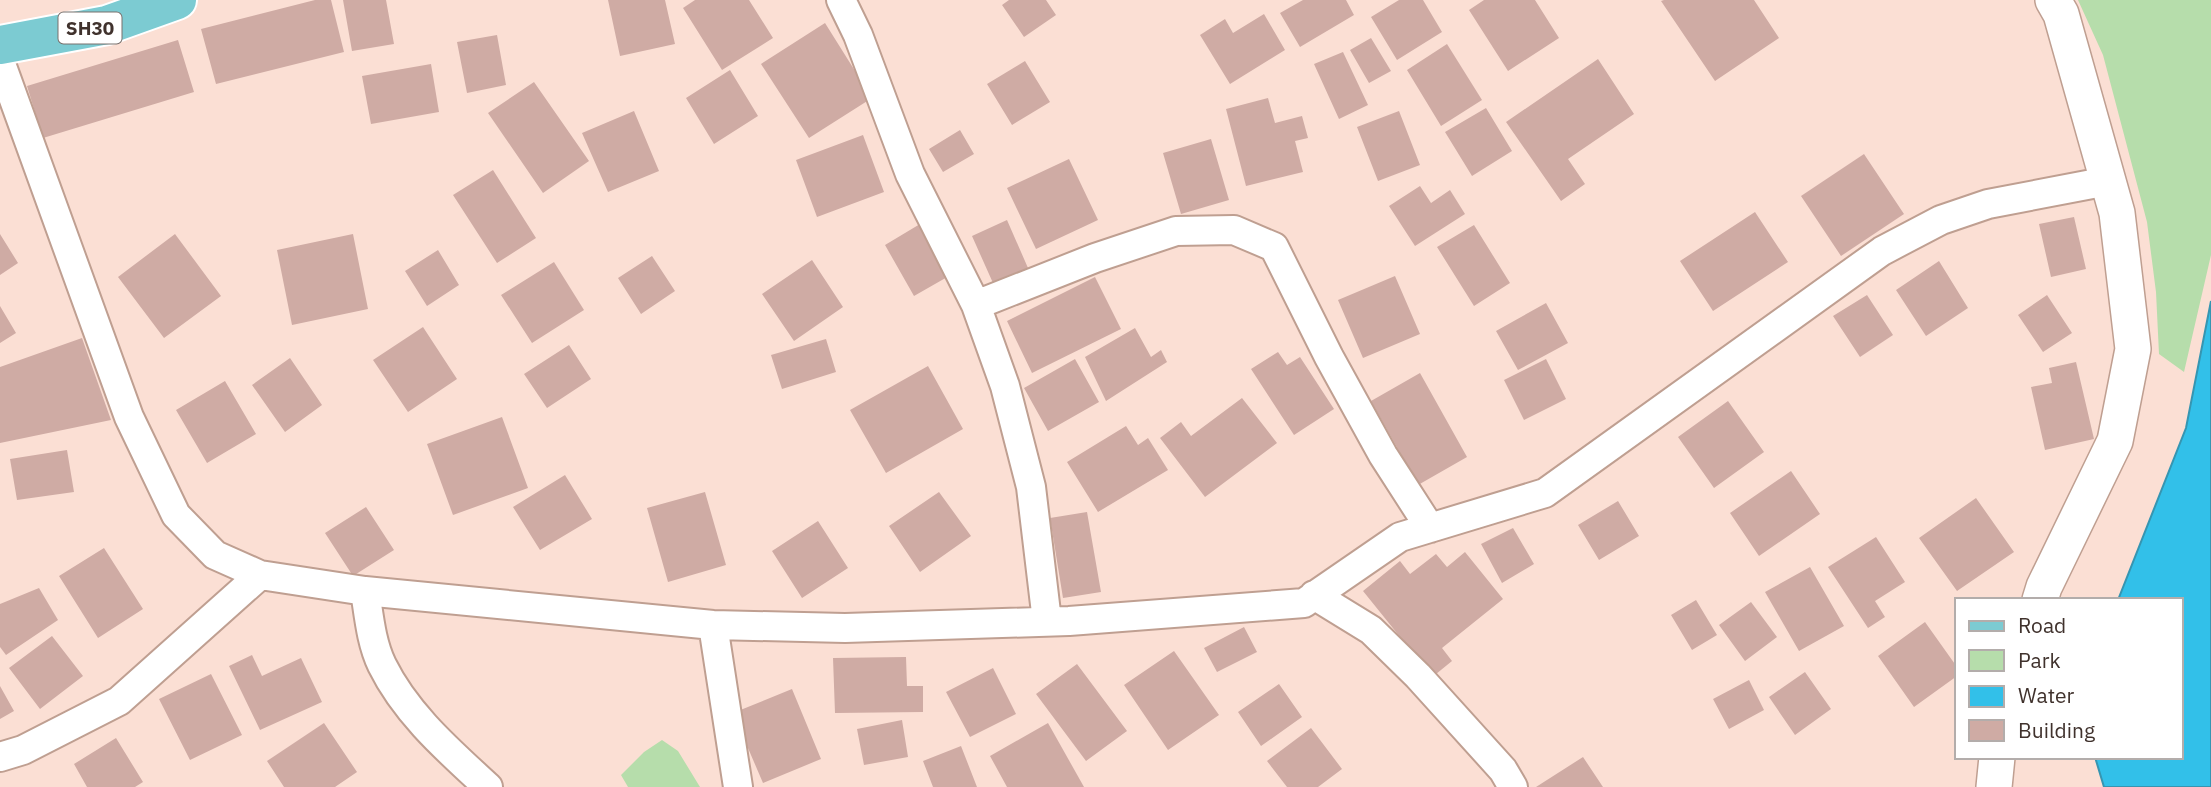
<svg xmlns="http://www.w3.org/2000/svg" width="2211" height="787" font-family="'IBM Plex Sans',sans-serif">
<rect width="100%" height="100%" fill="#fbdfd4"/>
<!-- green -->
<path fill="#b6ddab" d="M2078 0H2211V255L2184 372 2159 354 2156 292 2147 222 2103 55Z
M662 740 678 751 700 787H628L621 775 644 752Z"/>
<!-- water -->
<path fill="#32c0e9" stroke="#3695b1" stroke-width="2" d="M2211 301V787H2104L2095 757H2181V600H2118L2186 428Z"/>
<!-- building -->
<path fill="#cfaba4" d="M315 0H331L344 52 216 84 201 29Z
M343 0H386L394 44 352 51Z
M608 0H665L675 44 620 56Z
M695 0H749L773 38 722 70 683 8Z
M1009 0H1046L1056 15 1024 37 1002 5Z
M1303 0H1346L1354 15 1300 47 1280 13Z
M1399 0H1423L1442 32 1397 60 1371 17Z
M1484 0H1535L1559 38 1508 71 1469 10Z
M1664 0H1754L1779 38 1715 81 1661 1Z
M1264 14 1285 50 1230 84 1200 35 1225 19 1233 33Z
M825 23 872 98 809 138 761 64Z
M497 35 506 85 467 93 457 42Z
M1371 38 1391 71 1369 83 1350 50Z
M178 40 194 92 43 138 27 86Z
M1447 44 1482 100 1441 126 1407 70Z
M1343 52 1368 105 1339 119 1314 64Z
M1598 59 1634 114 1568 159 1585 184 1561 201 1506 122Z
M1025 61 1050 102 1012 125 987 84Z
M431 64 439 112 371 124 362 76Z
M730 70 758 116 714 144 686 98Z
M534 82 589 161 543 193 488 113Z
M1268 98 1275 123 1302 116 1308 138 1295 141 1303 172 1246 186 1226 109Z
M1486 108 1512 151 1472 176 1445 132Z
M634 111 659 171 608 192 582 133Z
M1399 111 1420 165 1378 181 1357 127Z
M960 130 974 154 943 172 929 149Z
M863 135 884 192 817 217 796 160Z
M1211 139 1229 200 1181 214 1163 153Z
M1864 154 1904 214 1841 256 1801 196Z
M1069 159 1098 220 1036 249 1007 188Z
M493 170 536 238 497 263 453 195Z
M1420 186 1431 203 1450 190 1465 214 1415 246 1389 206Z
M1755 212 1788 262 1713 311 1680 261Z
M2074 217 2086 269 2051 277 2039 224Z
M1007 220 1028 268 993 283 972 236Z
M920 224 949 276 914 296 885 245Z
M1474 225 1510 283 1474 306 1437 247Z
M0 234 18 263 0 275Z
M175 234 221 296 164 338 118 277Z
M353 234 368 309 292 325 277 250Z
M438 250 459 285 427 306 405 271Z
M652 256 675 291 641 314 618 278Z
M812 260 843 307 794 341 762 294Z
M1939 261 1968 308 1926 336 1896 290Z
M554 262 584 310 532 343 501 295Z
M1395 276 1420 334 1363 358 1338 300Z
M1095 277 1121 329 1032 373 1007 321Z
M1867 295 1893 335 1860 357 1833 316Z
M2047 295 2072 333 2043 352 2018 315Z
M1546 303 1568 343 1518 370 1496 331Z
M0 306 16 333 0 343Z
M423 327 457 379 408 412 373 360Z
M1135 328 1151 357 1161 350 1167 362 1106 401 1085 357Z
M82 338 111 420 0 443V367Z
M826 339 836 372 782 389 771 355Z
M569 345 591 379 547 408 524 374Z
M1278 352 1287 365 1300 357 1334 409 1294 435 1251 369Z
M290 358 322 405 285 432 252 385Z
M1075 359 1099 402 1048 431 1024 388Z
M1546 359 1566 399 1524 420 1504 380Z
M2076 362 2094 439 2045 450 2031 387 2052 383 2049 368Z
M928 366 963 429 886 473 850 410Z
M1420 373 1467 457 1418 485 1371 401Z
M225 381 256 434 207 463 176 410Z
M1242 398 1277 443 1205 497 1160 438 1181 422 1191 436Z
M1728 401 1764 452 1714 488 1678 437Z
M502 417 528 488 453 515 427 444Z
M1126 426 1138 445 1148 438 1168 470 1098 512 1067 462Z
M67 450 74 492 17 500 10 459Z
M1791 471 1820 514 1759 556 1730 513Z
M565 475 592 519 540 550 513 507Z
M705 492 726 565 668 582 647 508Z
M939 492 971 536 920 572 889 526Z
M1976 498 2014 552 1957 591 1919 538Z
M1618 501 1639 536 1599 560 1578 525Z
M366 507 394 550 353 576 325 533Z
M1087 512 1101 592 1063 598 1050 518Z
M818 521 848 568 802 598 772 551Z
M1513 528 1534 564 1502 583 1481 544Z
M1876 537 1905 582 1875 601 1885 617 1868 628 1828 567Z
M104 548 143 609 98 638 59 576Z
M1465 552 1503 599 1442 648 1452 661 1425 683 1413 653 1363 591 1400 561 1410 574 1436 554 1447 567Z
M1810 567 1844 626 1799 651 1765 592Z
M39 588 58 620 6 655 0 647V604Z
M1696 600 1717 635 1692 650 1671 615Z
M1751 602 1777 637 1745 661 1719 625Z
M1925 622 1957 667V676L1914 707 1878 656Z
M1244 627 1257 652 1217 672 1204 648Z
M52 636 83 676 40 709 9 668Z
M1174 651 1219 715 1168 750 1124 685Z
M252 655 262 676 301 658 322 702 260 730 229 666Z
M906 657 907 686H923V712L835 713 833 658Z
M1077 664 1127 731 1086 761 1036 694Z
M993 668 1016 714 970 737 946 692Z
M1805 672 1831 709 1795 735 1769 697Z
M211 674 242 735 190 760 159 699Z
M1749 680 1764 710 1729 729 1713 699Z
M1279 684 1302 717 1261 746 1238 712Z
M0 686 14 711 0 719Z
M792 689 821 759 763 783 733 713Z
M902 720 908 757 864 765 857 729Z
M324 723 357 772 335 787H284L267 761Z
M1048 723 1084 787H1007L990 756Z
M1311 728 1342 769 1318 787H1287L1267 761Z
M116 738 143 782 135 787H87L74 764Z
M961 746 977 787H933L923 761Z
M1583 757 1603 787H1536Z"/>
<g fill="none" stroke-linecap="round" stroke-linejoin="round">
<!-- minor casing -->
<g stroke="#bf9f91" stroke-width="32">
<path id="minor" d="M841 0 858 35 910 174 976 305 1005 386 1031 487 1047 621
M0 61 129 417 176 515 215 555 260 575
M976 305 1095 258 1176 231 1234 230 1274 247 1329 357 1383 455 1430 528
M365 591C369 616 371 642 382 665 406 714 449 751 488 787
M1314 595 1371 630 1418 676 1503 770 1513 787
M713 625 738 787
M0 757 23 750 119 701 260 575 365 591 713 625 845 628 1069 621 1304 603 1400 537 1545 493 1882 251 1941 220 1988 204 2108 181"/>
</g>
<!-- tertiary casing -->
<g stroke="#bf9f91" stroke-width="38">
<path id="tertiary" d="M2040 600 2044 587 2115 441 2133 349 2117 213 2061 14 2053 0
M1994 787 1997 757"/>
</g>
<!-- primary casing -->
<g stroke="#fff" stroke-width="42">
<path id="primary" d="M0 45 107 25 177 0"/>
</g>
<!-- minor -->
<use href="#minor" stroke="#fff" stroke-width="28"/>
<!-- tertiary -->
<use href="#tertiary" stroke="#fff" stroke-width="35"/>
<!-- primary -->
<use href="#primary" stroke="#7ccbd2" stroke-width="38"/>
</g>
<g text-anchor="middle" stroke-width="5" stroke-linejoin="round" paint-order="stroke">
<!-- shield labels -->
<rect fill="#fff" stroke="#79706c" stroke-width="2" x="58.5" y="12.5" width="63" height="31" rx="5"/>
<g font-size="19" font-weight="bold" fill="#40322d">
<text x="90" y="35">SH30</text>
</g>
</g>
<!-- legend -->
<rect x="1955" y="598" width="228" height="161" fill="#ffffff" stroke="#b3adab" stroke-width="2"/>
<rect x="1969" y="621" width="35" height="10" fill="#7ccbd2" stroke="#b3adab" stroke-width="2"/>
<text x="2018" y="633" font-size="21" fill="#40322d">Road</text>
<rect x="1969" y="650" width="35" height="21" fill="#b6ddab" stroke="#b3adab" stroke-width="2"/>
<text x="2018" y="668" font-size="21" fill="#40322d">Park</text>
<rect x="1969" y="686" width="35" height="21" fill="#32c0e9" stroke="#b3adab" stroke-width="2"/>
<text x="2018" y="703" font-size="21" fill="#40322d">Water</text>
<rect x="1969" y="720" width="35" height="21" fill="#cfaba4" stroke="#b3adab" stroke-width="2"/>
<text x="2018" y="738" font-size="21" fill="#40322d">Building</text>
</svg>
